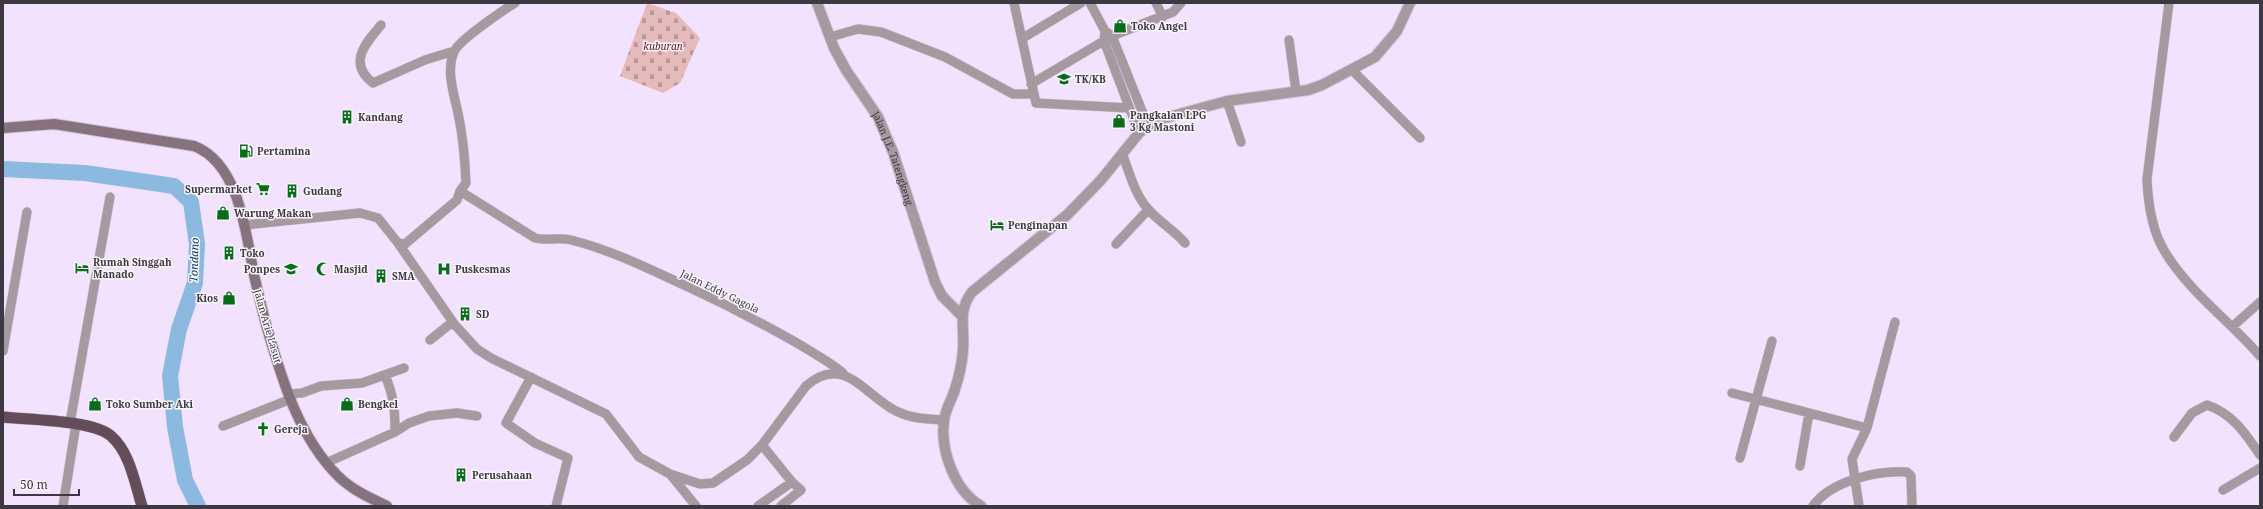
<svg xmlns="http://www.w3.org/2000/svg" width="2263" height="509" font-family="'Noto Serif',serif">
<defs>
<pattern id="cemetery-stones" width="16" height="16" patternUnits="userSpaceOnUse"><rect width="16" height="16" fill="#e5baba"/><path d="M2 7V4a2 2 0 0 1 4 0v3zM10 15v-3a2 2 0 0 1 4 0v3z" fill="#bb9899"/></pattern>
</defs>
<rect width="100%" height="100%" fill="#f3e2fe"/>
<!-- cemetery -->
<path fill="url(#cemetery-stones)" d="M647 3 676 13 700 38 680 83 663 93 620 76Z"/>
<g fill="none" stroke-linecap="round" stroke-linejoin="round">
<!-- river -->
<path stroke="#8cb9e0" stroke-width="16" d="M3 169 85 173 174 186 191 202 197 244 195 283 179 329 170 376 175 427 185 480 198 506"/>
<!-- minor casing -->
<g stroke="#cfc0d8" stroke-width="10">
<path id="minor" d="M1014 3 1036 103 1129 108
M1090 3 1105 31
M1156 3 1163 17
M2169 3 2147 179C2148 204 2152 231 2165 252 2189 292 2230 321 2260 356
M381 25C366 43 347 63 373 83L425 60 454 51
M830 37 858 29 881 32 945 57 1013 94H1033
M1023 38 1081 3
M1289 40 1296 91
M1352 70 1420 138
M1031 84 1112 36 1173 12 1181 3
M1227 101 1241 142
M1139 133 1104 41 1105 31 1112 36 1148 126
M1123 156C1130 174 1135 195 1148 209 1159 222 1174 230 1185 243
M460 191 535 238C547 241 559 237 571 240 611 250 647 268 684 285 723 303 760 322 797 343 813 353 829 361 843 373
M245 225 360 213 378 218 398 243 455 325 477 349 491 358 606 414 639 457 670 474 700 484 713 483 747 460 762 445 806 386C844 353 864 395 896 411 912 419 927 419 944 420
M398 243 405 244 457 200 460 191 466 183C465 160 463 136 458 113 454 94 445 69 455 50 461 39 502 11 515 3
M1116 244 1148 210
M2232 327 2260 302
M430 340 450 324 455 325
M3 351 27 212
M385 375C394 397 395 409 395 432
M531 377 506 423 535 443 568 458 556 506
M1732 393 1867 428
M289 394 302 393 321 386 362 383 404 368
M70 423 110 197
M223 426 291 399
M2174 437 2192 413 2207 405C2232 413 2246 434 2260 455
M1740 458 1772 341
M326 463 395 432 409 423 429 416 457 413 477 416
M1800 466 1809 413
M670 474 696 506
M2223 490 2260 468
M63 506 76 424
M758 506 792 482 762 445
M781 506 801 490 792 482
M1813 506C1831 481 1877 470 1907 472L1911 476 1912 506
M1859 506 1852 459 1867 428 1895 322"/>
</g>
<!-- tertiary casing -->
<g stroke="#cfc0d8" stroke-width="12">
<g id="tertiary">
<path id="s1" d="M817 3 834 48 846 70 878 117 893 152 935 282 942 296 961 315"/>
<path d="M981 506C955 491 940 451 944 421 945 410 952 399 955 389 959 377 962 363 963 350 965 329 957 311 972 292L1067 215 1101 180 1139 133 1148 126 1165 118 1227 101 1308 90 1322 85 1375 57 1397 31 1410 3"/>
</g>
</g>
<!-- secondary casing -->
<g stroke="#cfc0d8" stroke-width="12">
<path id="secondary" d="M3 128 54 124 194 146C239 163 246 233 254 275 258 292 262 310 267 328 282 380 299 437 338 476 352 490 370 498 387 506"/>
</g>
<!-- trunk casing -->
<g stroke="#cfc0d8" stroke-width="12">
<path id="trunk" d="M3 417C28 420 93 420 111 436 130 452 135 484 142 506"/>
</g>
<!-- minor -->
<use href="#minor" stroke="#a699a0" stroke-width="9"/>
<!-- tertiary -->
<use href="#tertiary" stroke="#a699a0" stroke-width="10"/>
<!-- secondary -->
<use href="#secondary" stroke="#86727c" stroke-width="10"/>
<!-- trunk -->
<use href="#trunk" stroke="#644c58" stroke-width="11"/>
</g>
<!-- icons -->
<defs>
<g id="shop-bare" transform="scale(1.08)"><path d="M-5-2.5h2.3a2.7 3.5 0 0 1 5.4 0H5L5.5 6h-11ZM-1.5-2.5h3a1.5 2.3 0 0 0-3 0Z" fill="#086c1a" stroke="#f9f5fb" stroke-width="2.5" paint-order="stroke"/></g>
<g id="school-bare" transform="scale(1.08)"><path d="M0-5L7-2L0 1L-7-2ZM-4 1L0 2.5L4 1V4Q0 6-4 4Z" fill="#086c1a" stroke="#f9f5fb" stroke-width="2.5" paint-order="stroke"/></g>
<g id="building-bare" transform="scale(1.08)"><path d="M-4-6H4V6H1V3H-1V6H-4ZM-2.5-4.3h1.7v1.8h-1.7ZM.8-4.3h1.7v1.8H.8ZM-2.5-1h1.7V.8h-1.7ZM.8-1h1.7V.8H.8Z" fill="#086c1a" stroke="#f9f5fb" stroke-width="2.5" paint-order="stroke"/></g>
<g id="fuel-bare" transform="scale(1.08)"><path d="M-5.5-6h7V0h2V4h1.3V-2.5L3-4.5l.8-.8L6-3V5H2.5V1h-1V6h-7ZM-4.2-4.7v3.2H.2V-4.7Z" fill="#086c1a" stroke="#f9f5fb" stroke-width="2.5" paint-order="stroke"/></g>
<g id="supermarket-bare" transform="scale(1.08)"><path d="M-6-5.5h2.5l.6 2H6L4.5 2H-2.5L-4.4-4H-6ZM-1.5 3.2a1.3 1.3 0 1 0 .1 0ZM3 3.2a1.3 1.3 0 1 0 .1 0Z" fill="#086c1a" stroke="#f9f5fb" stroke-width="2.5" paint-order="stroke"/></g>
<g id="hotel-bare" transform="scale(1.08)"><path d="M-6-4.5h1.5V1H6V5H4.5V3h-9V5H-6ZM-4 0a1.8 1.8 0 1 1 3.6 0ZM.5 0V-2.5h3Q6-2.5 6 0Z" fill="#086c1a" stroke="#f9f5fb" stroke-width="2.5" paint-order="stroke"/></g>
<g id="mosque-bare" transform="scale(1.08)"><path d="M3.5-4.9A6 6 0 1 0 3.5 4.9A5 5 0 1 1 3.5-4.9Z" fill="#086c1a" stroke="#f9f5fb" stroke-width="2.5" paint-order="stroke"/></g>
<g id="hospital-bare" transform="scale(1.08)"><path d="M-5-5h3v3.5h4V-5h3V5h-3V1.5h-4V5h-3Z" fill="#086c1a" stroke="#f9f5fb" stroke-width="2.5" paint-order="stroke"/></g>
<g id="church-bare" transform="scale(1.08)"><path d="M-1.2-6h2.4v3.5h3.3v2.4h-3.3V6h-2.4V-.1h-3.3v-2.4h3.3Z" fill="#086c1a" stroke="#f9f5fb" stroke-width="2.5" paint-order="stroke"/></g>
</defs>
<g fill-rule="evenodd">
<use href="#shop-bare" x="1120" y="26"/>
<use href="#school-bare" x="1064" y="79"/>
<use href="#building-bare" x="347" y="117"/>
<use href="#shop-bare" x="1119" y="121"/>
<use href="#fuel-bare" x="246" y="151"/>
<use href="#supermarket-bare" x="263" y="189"/>
<use href="#building-bare" x="292" y="191"/>
<use href="#shop-bare" x="223" y="213"/>
<use href="#hotel-bare" x="997" y="225"/>
<use href="#building-bare" x="229" y="253"/>
<use href="#hotel-bare" x="82" y="268"/>
<use href="#school-bare" x="291" y="269"/>
<use href="#mosque-bare" x="323" y="269"/>
<use href="#hospital-bare" x="444" y="269"/>
<use href="#building-bare" x="381" y="276"/>
<use href="#shop-bare" x="229" y="298"/>
<use href="#building-bare" x="465" y="314"/>
<use href="#shop-bare" x="95" y="404"/>
<use href="#shop-bare" x="347" y="404"/>
<use href="#church-bare" x="263" y="429"/>
<use href="#building-bare" x="461" y="475"/>
</g>
<g text-anchor="middle" stroke-width="3" stroke-linejoin="round" paint-order="stroke">
<!-- poi labels -->
<g font-size="10" font-weight="bold" fill="#3e3842" stroke="#f9f5fb" text-anchor="start">
<text x="1131" y="30">Toko Angel</text>
<text x="1075" y="83">TK/KB</text>
<text x="1130" y="119">Pangkalan LPG<tspan x="1130" dy="12">3 Kg Mastoni</tspan></text>
<text x="358" y="121">Kandang</text>
<text x="257" y="155">Pertamina</text>
<text x="252" y="193" text-anchor="end">Supermarket</text>
<text x="303" y="195">Gudang</text>
<text x="234" y="217">Warung Makan</text>
<text x="1008" y="229">Penginapan</text>
<text x="240" y="257">Toko</text>
<text x="93" y="266">Rumah Singgah<tspan x="93" dy="12">Manado</tspan></text>
<text x="280" y="273" text-anchor="end">Ponpes</text>
<text x="334" y="273">Masjid</text>
<text x="455" y="273">Puskesmas</text>
<text x="392" y="280">SMA</text>
<text x="218" y="302" text-anchor="end">Kios</text>
<text x="476" y="318">SD</text>
<text x="106" y="408">Toko Sumber Aki</text>
<text x="358" y="408">Bengkel</text>
<text x="274" y="433">Gereja</text>
<text x="472" y="479">Perusahaan</text>
</g>
<!-- park labels -->
<g font-size="10" font-style="italic" fill="#5b131c" stroke="#f9f5fb">
<text x="663" y="50">kuburan</text>
</g>
<!-- street labels -->
<g font-size="10" fill="#3e3842" stroke="#f9f5fb">
<text dy="4" stroke="none"><textPath href="#s1" startOffset="174">Jalan J.E. Tatengkeng</textPath></text>
<text transform="translate(720 291) rotate(26)" y="4">Jalan Eddy Gagola</text>
<text transform="translate(268 326) rotate(74)" y="4">Jalan Arie Lasut</text>
</g>
<!-- water labels -->
<g font-size="11" font-style="italic" fill="#00385d" stroke="#f9f5fb">
<text transform="translate(194 260) rotate(-88)" y="4">Tondano</text>
</g>
</g>
<!-- border -->
<rect width="2263" height="509" fill="none" stroke="#3e3842" stroke-width="8"/>
<!-- scale -->
<path d="M14 489v6h65v-6" fill="none" stroke="#3e3842" stroke-width="2"/>
<text x="20" y="489" font-size="12" fill="#3e3842" stroke="#f9f5fb" stroke-width="3" paint-order="stroke">50 m</text>
</svg>
